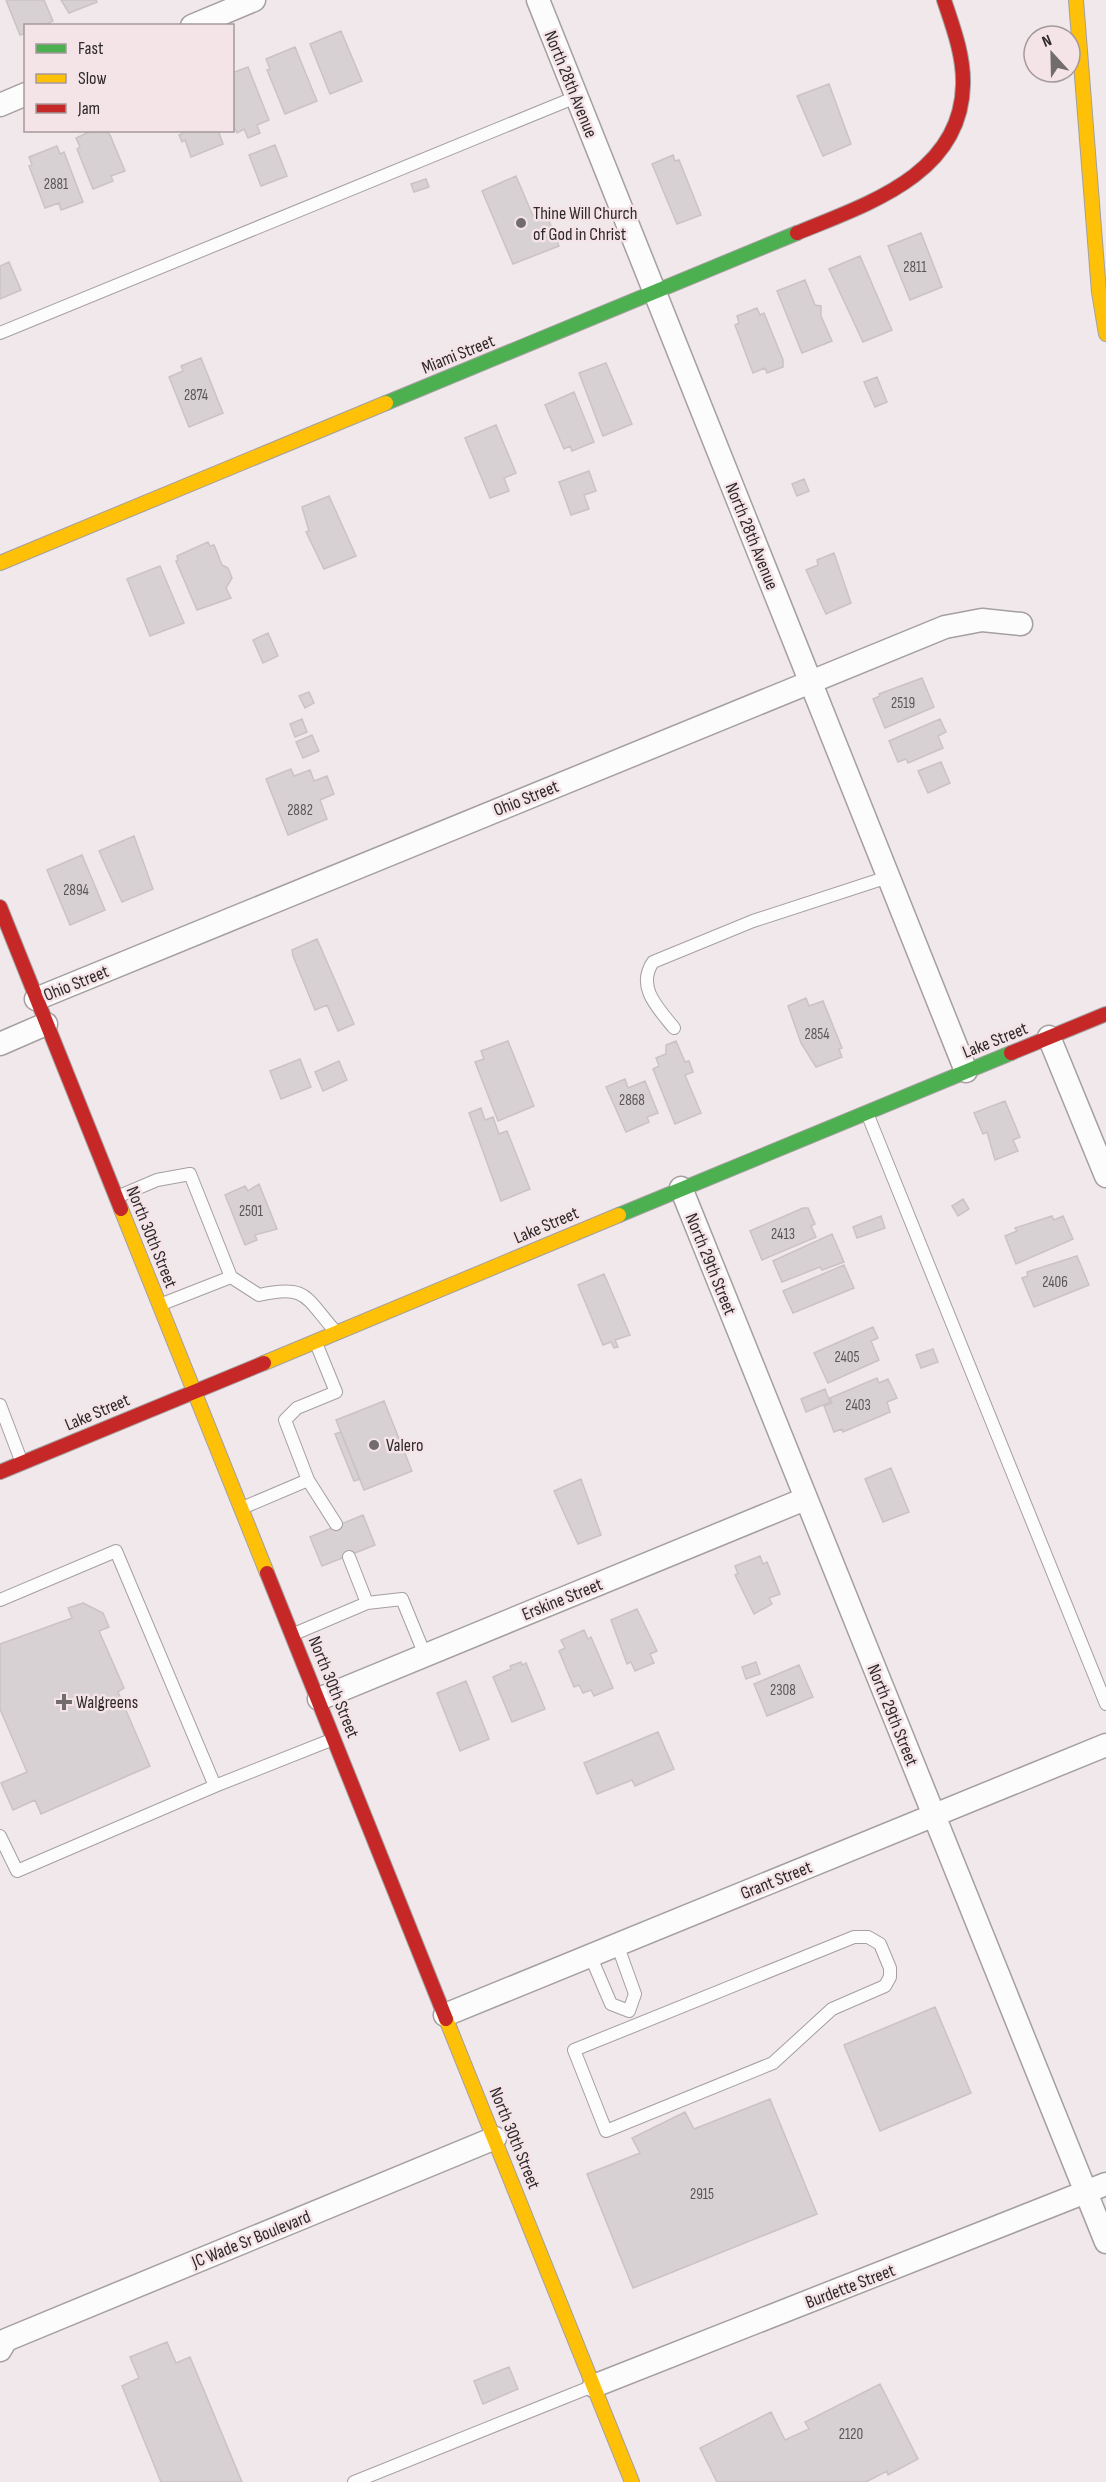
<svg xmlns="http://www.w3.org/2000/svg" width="1106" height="2482" font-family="'Sofia Sans Condensed',sans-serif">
<rect width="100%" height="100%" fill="#f0e8ea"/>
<!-- building -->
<path fill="#d7d1d3" stroke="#cac3c5" stroke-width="1.5" d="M6 0H44L53 21 43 26H26V33L20 35Z
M61 0H96L97 2 69 13Z
M341 31 362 81 330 94 310 44Z
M295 47 317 101 285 114 267 70 270 69 266 59Z
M248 67 269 120 257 125 260 133 248 138 244 129 237 133 232 122V73Z
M829 84 851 144 823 156 797 96Z
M93 130H106L110 135 125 171 111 176 113 181 93 189 77 149 80 147 76 138Z
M181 130H218L223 144 191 157 185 140 182 142 179 135 182 134Z
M275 145 287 176 261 186 249 155Z
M57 146 60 154 64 152 83 202 61 210 59 203 45 208 29 166 32 165 29 157Z
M673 155 675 161 679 160 701 215 677 224 652 164Z
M516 176 533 216 545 211 559 246 513 264 482 191Z
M426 179 429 187 414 192 411 184Z
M921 233 942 287 910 300 888 246Z
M860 256 892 330 863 342 829 269Z
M9 262 21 290 0 299V266Z
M805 280 815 305 821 306V316L832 341 802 353 777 291Z
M757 308 760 315 764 313 783 360V367L767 373 765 368 753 373 735 325 739 323 737 316Z
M201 358 223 413 189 427 169 377 183 371 181 366Z
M606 363 632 424 603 436 579 373Z
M877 377 887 402 875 407 864 382Z
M574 392 594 442 572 451 570 446 564 449 545 405Z
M496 425 516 473 504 478 509 491 490 498 465 438Z
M589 471 596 491 584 495 589 509 571 515 559 482Z
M804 479 809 491 797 496 792 484Z
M329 496 356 556 324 569 306 532 309 531 302 507Z
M208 542 210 546 214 545 222 565 228 568 232 578 226 588 231 598 197 610 176 561 178 560 177 556Z
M834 553 851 603 826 614 806 570 818 565 817 560Z
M160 566 184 623 150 636 127 579Z
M268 633 278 656 263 663 253 640Z
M922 678 934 707 885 728 873 699 880 696 879 694Z
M309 692 314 703 305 708 299 696Z
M302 719 307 732 295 737 290 724Z
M940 719 946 732 938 736 943 748 908 763 906 759 898 762 889 741Z
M312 735 319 751 303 758 296 742Z
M941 762 950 783 928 793 918 771Z
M291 769 294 776 310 770 314 781 327 776 334 794 320 800 327 819 288 835 266 779Z
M134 836 153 889 122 902 99 851Z
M82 855 105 910 70 925 47 870Z
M317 939 354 1024 338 1031 327 1005 315 1010 293 956 292 950Z
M806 998 809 1006 823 1001 842 1048 839 1049 842 1057 816 1067 801 1043 788 1006Z
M508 1041 534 1106 498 1121 475 1062 484 1059 481 1051Z
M676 1041 685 1062 689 1061 693 1072 685 1075 701 1113 675 1124 653 1069 659 1066 656 1058 666 1054V1045Z
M300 1059 311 1087 281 1099 270 1071Z
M339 1061 347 1080 323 1091 315 1072Z
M625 1079 628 1088 645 1081 658 1113 647 1117 649 1122 626 1132 606 1087Z
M1005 1101 1020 1137 1013 1140 1018 1151 995 1160 987 1132 983 1134 974 1113Z
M481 1108 485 1120 493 1117 499 1134 507 1131 530 1189 501 1201 469 1113Z
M259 1184 277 1229 255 1235 257 1240 245 1245 225 1195 245 1186 248 1191Z
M963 1199 969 1209 958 1216 952 1206Z
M803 1208H808L815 1224 811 1226 816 1237 762 1260 750 1231Z
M881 1216 885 1228 857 1238 853 1227Z
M1052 1216 1054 1220 1063 1216 1073 1239 1016 1264 1005 1236 1017 1231 1015 1228Z
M832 1234 844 1262 822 1270 820 1267 782 1282 773 1261Z
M1077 1256 1089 1285 1034 1307 1022 1278 1028 1276 1027 1272Z
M844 1265 854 1288 793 1313 783 1291Z
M604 1274 630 1335 615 1340 618 1347 614 1348 611 1342 603 1345 578 1285Z
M873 1327 878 1338 871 1341 879 1360 828 1383 814 1353Z
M933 1349 938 1362 921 1368 916 1355Z
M877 1378 879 1383 888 1379 897 1398 887 1402 890 1412 843 1432 842 1429 834 1432 824 1406 832 1403 830 1398Z
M825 1389 830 1402 806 1412 801 1399Z
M384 1401 412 1471 364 1490 336 1420Z
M341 1432 360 1479 354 1481 335 1434Z
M891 1468 909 1512 883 1522 865 1479Z
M581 1479 601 1535 578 1544 554 1491Z
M363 1515 375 1545 322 1566 310 1537Z
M760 1556 763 1564 767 1562 780 1594 769 1598 772 1604 754 1614 735 1575 738 1574 735 1566Z
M83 1603 103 1613 109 1627 99 1631 124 1688 118 1692 150 1766 41 1814 35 1800 13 1810 1 1783 27 1772 0 1709V1644L72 1618 68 1608Z
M637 1609 657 1651 650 1654 654 1663 635 1671 631 1662 627 1664 611 1620Z
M584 1630 588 1639 591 1637 613 1688 594 1696 591 1690 583 1693 579 1685 574 1687 559 1651 565 1648 561 1640Z
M521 1662 522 1665 526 1663 545 1709 512 1722 493 1677 511 1669 510 1666Z
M756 1662 760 1674 746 1679 742 1667Z
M799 1665 813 1697 767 1716 754 1684Z
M466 1681 489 1739 460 1751 437 1693Z
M658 1732 674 1769 635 1786 632 1780 597 1794 584 1763Z
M935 2007 971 2093 880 2131 844 2045Z
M770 2099 817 2214 633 2288 587 2174 640 2153 632 2138 685 2112 694 2129Z
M167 2342 176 2363 190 2357 242 2482H161L122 2386 139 2378 130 2357Z
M509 2367 518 2389 483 2404 474 2381Z
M880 2384 918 2459 888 2475 887 2471 866 2482H717L700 2448 771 2412 785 2440 809 2429 805 2422Z"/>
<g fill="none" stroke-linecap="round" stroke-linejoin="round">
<!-- lane casing -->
<g stroke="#a59fa0" stroke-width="14">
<path id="lane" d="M0 333 576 97
M674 1028C658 1008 636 987 653 962L753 921 888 877
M867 1113 1106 1704
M117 1197 157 1180 190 1174 231 1277 259 1295C307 1284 305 1297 335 1331
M162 1304 231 1277
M0 1405 22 1463
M308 1480 285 1420 297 1408 336 1392 316 1343
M242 1508 308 1480 336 1524
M0 1600 116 1551 215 1786 17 1871 0 1836
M367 1603 402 1599 425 1655
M294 1634 367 1603 349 1557
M215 1786 331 1740
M854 1937H868L880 1944 890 1968V1977L885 1986 832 2009 773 2063 606 2131 574 2050Z
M590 1955 611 2004 629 2011 635 1994 617 1944
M354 2482 593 2386"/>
</g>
<!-- street casing -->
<g stroke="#a59fa0" stroke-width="25">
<path id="street" d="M538 0 966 1071
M192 26 254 0
M0 105 26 94
M36 999 945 627 982 620 1021 624
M1049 1037 1106 1176
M0 1044 46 1024
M681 1188 1106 2242
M319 1699 805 1499
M445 2015 1106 1745
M0 2350 6 2340 495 2138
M594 2386 1106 2184"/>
</g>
<!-- fast casing -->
<g stroke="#a59fa0" stroke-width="16">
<path id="fast" d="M386 403 797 233
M619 1215 1011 1053"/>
</g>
<!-- slow casing -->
<g stroke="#a59fa0" stroke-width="16">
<path id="slow" d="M1076 0 1099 292 1106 334
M0 563 386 403
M121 1209 267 1573
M264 1363 619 1215
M446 2019 632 2482"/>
</g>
<!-- jam casing -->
<g stroke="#a59fa0" stroke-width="16">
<path id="jam" d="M797 233C867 204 961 175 963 85 964 56 953 27 944 0
M0 907 121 1209
M1011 1053 1106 1014
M0 1472 264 1363
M267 1573 446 2019"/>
</g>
<!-- lane -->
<use href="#lane" stroke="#fdfcfc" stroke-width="12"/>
<!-- street -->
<use href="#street" stroke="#fdfcfc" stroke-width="22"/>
<!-- fast -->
<use href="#fast" stroke="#4caf50" stroke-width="14"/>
<!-- slow -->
<use href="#slow" stroke="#ffc107" stroke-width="14"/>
<!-- jam -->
<use href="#jam" stroke="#c62828" stroke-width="14"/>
</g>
<!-- markers -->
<g fill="#736c6e" stroke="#f4e4e8" stroke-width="2">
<circle cx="521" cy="223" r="6"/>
<circle cx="374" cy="1445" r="6"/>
<path d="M61 1693h6v6h6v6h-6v6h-6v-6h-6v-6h6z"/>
</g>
<g text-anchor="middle" stroke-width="5" stroke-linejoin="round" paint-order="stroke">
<!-- number labels -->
<g font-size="15" fill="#5b5557">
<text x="56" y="189">2881</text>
<text x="915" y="272">2811</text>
<text x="196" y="400">2874</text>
<text x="903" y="708">2519</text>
<text x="300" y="815">2882</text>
<text x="76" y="895">2894</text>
<text x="817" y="1039">2854</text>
<text x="632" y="1105">2868</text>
<text x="251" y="1216">2501</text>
<text x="783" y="1239">2413</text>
<text x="1055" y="1287">2406</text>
<text x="847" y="1362">2405</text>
<text x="858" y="1410">2403</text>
<text x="783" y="1695">2308</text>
<text x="702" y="2199">2915</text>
<text x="851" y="2439">2120</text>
</g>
<!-- street labels -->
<g font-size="18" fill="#2f292b" stroke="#f4e4e8">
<text transform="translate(571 84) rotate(68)" y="6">North 28th Avenue</text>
<text transform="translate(458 354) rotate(-22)" y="6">Miami Street</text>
<text transform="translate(752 536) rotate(68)" y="6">North 28th Avenue</text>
<text transform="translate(526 798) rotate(-22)" y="6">Ohio Street</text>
<text transform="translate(76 983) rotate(-22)" y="6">Ohio Street</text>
<text transform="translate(995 1040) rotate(-22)" y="6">Lake Street</text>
<text transform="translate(546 1225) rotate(-23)" y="6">Lake Street</text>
<text transform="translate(152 1237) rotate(68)" y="6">North 30th Street</text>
<text transform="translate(711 1264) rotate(68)" y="6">North 29th Street</text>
<text transform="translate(97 1412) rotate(-23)" y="6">Lake Street</text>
<text transform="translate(562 1599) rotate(-22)" y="6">Erskine Street</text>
<text transform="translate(334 1687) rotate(68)" y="6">North 30th Street</text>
<text transform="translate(893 1715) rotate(68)" y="6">North 29th Street</text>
<text transform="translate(776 1880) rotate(-22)" y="6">Grant Street</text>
<text transform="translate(515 2138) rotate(68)" y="6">North 30th Street</text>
<text transform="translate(251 2239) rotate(-22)" y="6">JC Wade Sr Boulevard</text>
<text transform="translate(850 2286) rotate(-21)" y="6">Burdette Street</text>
</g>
<!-- poi labels -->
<g font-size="18" fill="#2f292b" stroke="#f4e4e8" text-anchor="start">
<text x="533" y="219">Thine Will Church<tspan x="533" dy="21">of God in Christ</tspan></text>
<text x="386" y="1451">Valero</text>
<text x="76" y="1708">Walgreens</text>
</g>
</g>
<!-- legend -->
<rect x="24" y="24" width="210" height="108" fill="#f4e4e8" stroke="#a5999c" stroke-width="1.5"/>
<rect x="36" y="44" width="30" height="9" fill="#4caf50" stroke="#a5999c" stroke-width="1.5"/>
<text x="78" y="54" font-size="18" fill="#2f292b">Fast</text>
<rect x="36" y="74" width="30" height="9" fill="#ffc107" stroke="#a5999c" stroke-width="1.5"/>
<text x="78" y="84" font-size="18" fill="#2f292b">Slow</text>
<rect x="36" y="104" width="30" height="9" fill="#c62828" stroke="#a5999c" stroke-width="1.5"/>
<text x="78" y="114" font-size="18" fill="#2f292b">Jam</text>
<!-- north arrow -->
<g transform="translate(1052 54) rotate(338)"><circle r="28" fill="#f4e4e8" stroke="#a5999c" stroke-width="1.5"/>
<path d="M0-4.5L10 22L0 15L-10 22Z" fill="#736c6e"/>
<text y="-9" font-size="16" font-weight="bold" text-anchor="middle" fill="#2f292b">N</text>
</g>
</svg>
